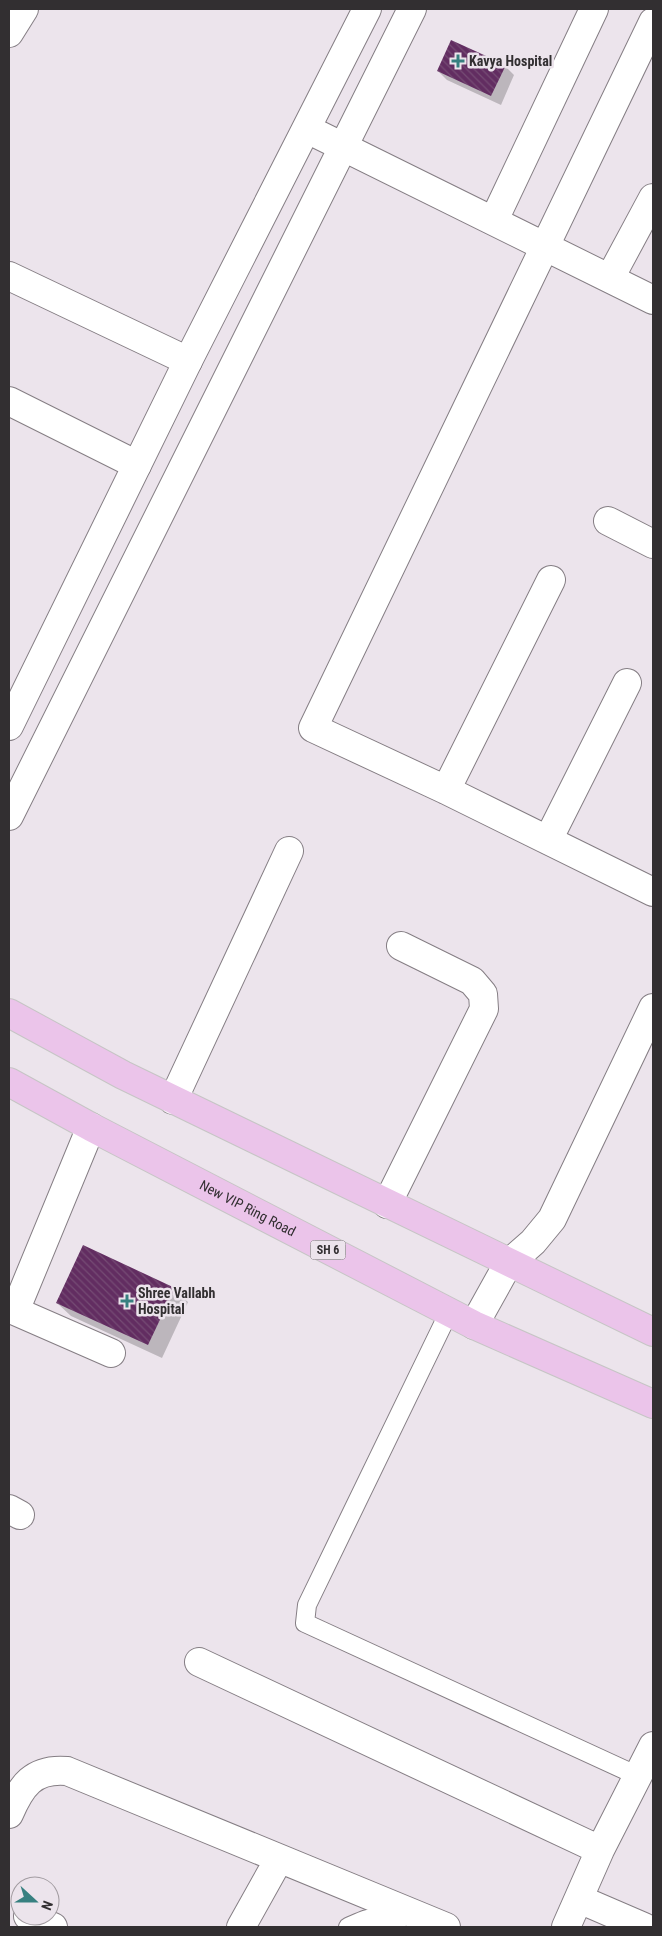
<svg xmlns="http://www.w3.org/2000/svg" width="662" height="1936" font-family="'Roboto Condensed',sans-serif">
<defs>
<pattern id="building-back-hatch" width="6" height="6" patternUnits="userSpaceOnUse" patternTransform="scale(1.25)"><rect width="6" height="6" fill="#622d61"/><path d="M-1 5l2 2M0 0l6 6M5-1l2 2" fill="none" stroke="#754b74"/></pattern>
</defs>
<rect width="100%" height="100%" fill="#ece4ec"/>
<!-- shadow -->
<path fill="#0003" d="M505 66 514 75 501 105 447 80 438 71Z
M174 1289 188 1302 162 1358 71 1316 57 1303Z"/>
<!-- building -->
<path fill="url(#building-back-hatch)" d="M451 40 506 65 491 96 437 71Z
M83 1245 175 1288 148 1345 56 1303Z"/>
<g fill="none" stroke-linecap="round" stroke-linejoin="round">
<!-- service casing -->
<g stroke="#857e84" stroke-width="20">
<path id="service" d="M449 1312 307 1605 305 1623 638 1776
M348 1927C373 1916 372 1914 397 1927"/>
</g>
<!-- minor casing -->
<g stroke="#857e84" stroke-width="30">
<path id="minor" d="M653 22 313 728 446 790 653 892
M9 33 24 9
M307 129 653 300
M494 220 594 9
M9 276 188 361
M610 278 653 198
M9 401 137 465
M608 521 653 544
M446 790 551 580
M548 840 627 683
M173 1100 289 851
M91 1127 15 1311 111 1353
M387 1204 484 1009 483 994 472 981 401 946
M474 1325 508 1264 533 1242 552 1219 653 1008
M9 1509 20 1515
M199 1662 600 1850
M9 1814C21 1786 33 1768 67 1771L446 1927
M579 1899 644 1927
M28 1916 53 1927
M241 1927 279 1859
M566 1927 600 1850 653 1746"/>
</g>
<!-- tertiary casing -->
<g stroke="#857e84" stroke-width="30">
<path id="tertiary" d="M9 726 188 361 367 9
M9 816 412 9"/>
</g>
<!-- primary casing -->
<g stroke="#c6c5c5" stroke-width="30">
<g id="primary">
<path d="M9 1013 123 1075 653 1332"/>
<path id="s1" d="M9 1082 91 1127 474 1325 653 1404"/>
</g>
</g>
<!-- service -->
<use href="#service" stroke="#fff" stroke-width="18"/>
<!-- minor -->
<use href="#minor" stroke="#fff" stroke-width="28"/>
<!-- tertiary -->
<use href="#tertiary" stroke="#fff" stroke-width="28"/>
<!-- primary -->
<use href="#primary" stroke="#ebc4ea" stroke-width="28"/>
</g>
<!-- markers -->
<g fill="#378080" stroke="#ece4ec" stroke-width="2">
<path d="M455.5 53.5h5v5h5v5h-5v5h-5v-5h-5v-5h5z"/>
<path d="M124.5 1293.5h5v5h5v5h-5v5h-5v-5h-5v-5h5z"/>
</g>
<g text-anchor="middle" stroke-width="5" stroke-linejoin="round" paint-order="stroke">
<!-- shield labels -->
<rect fill="#ece4ec" stroke="#6a6569" stroke-width="1" x="310.5" y="1240.5" width="35" height="19" rx="4"/>
<g font-size="12" font-weight="bold" fill="#322f31">
<text x="328" y="1254">SH 6</text>
</g>
<!-- poi labels -->
<g font-size="14" font-weight="bold" fill="#322f31" stroke="#ece4ec" text-anchor="start">
<text x="469" y="66">Kavya Hospital</text>
<text x="138" y="1298">Shree Vallabh<tspan x="138" dy="16">Hospital</tspan></text>
</g>
<!-- street labels -->
<g font-size="14" fill="#322f31" stroke="#ece4ec">
<text dy="5" stroke="none"><textPath href="#s1" startOffset="270">New VIP Ring Road</textPath></text>
</g>
</g>
<!-- border -->
<rect width="662" height="1936" fill="none" stroke="#322f31" stroke-width="20"/>
<!-- north arrow -->
<g transform="translate(35 1901) rotate(111)"><circle r="24" fill="#ece4ec" stroke="#a29ca1"/>
<path d="M0-4L9 19L0 12L-9 19Z" fill="#378080"/>
<text y="-8" font-size="14" font-weight="bold" text-anchor="middle" fill="#322f31">N</text>
</g>
</svg>
